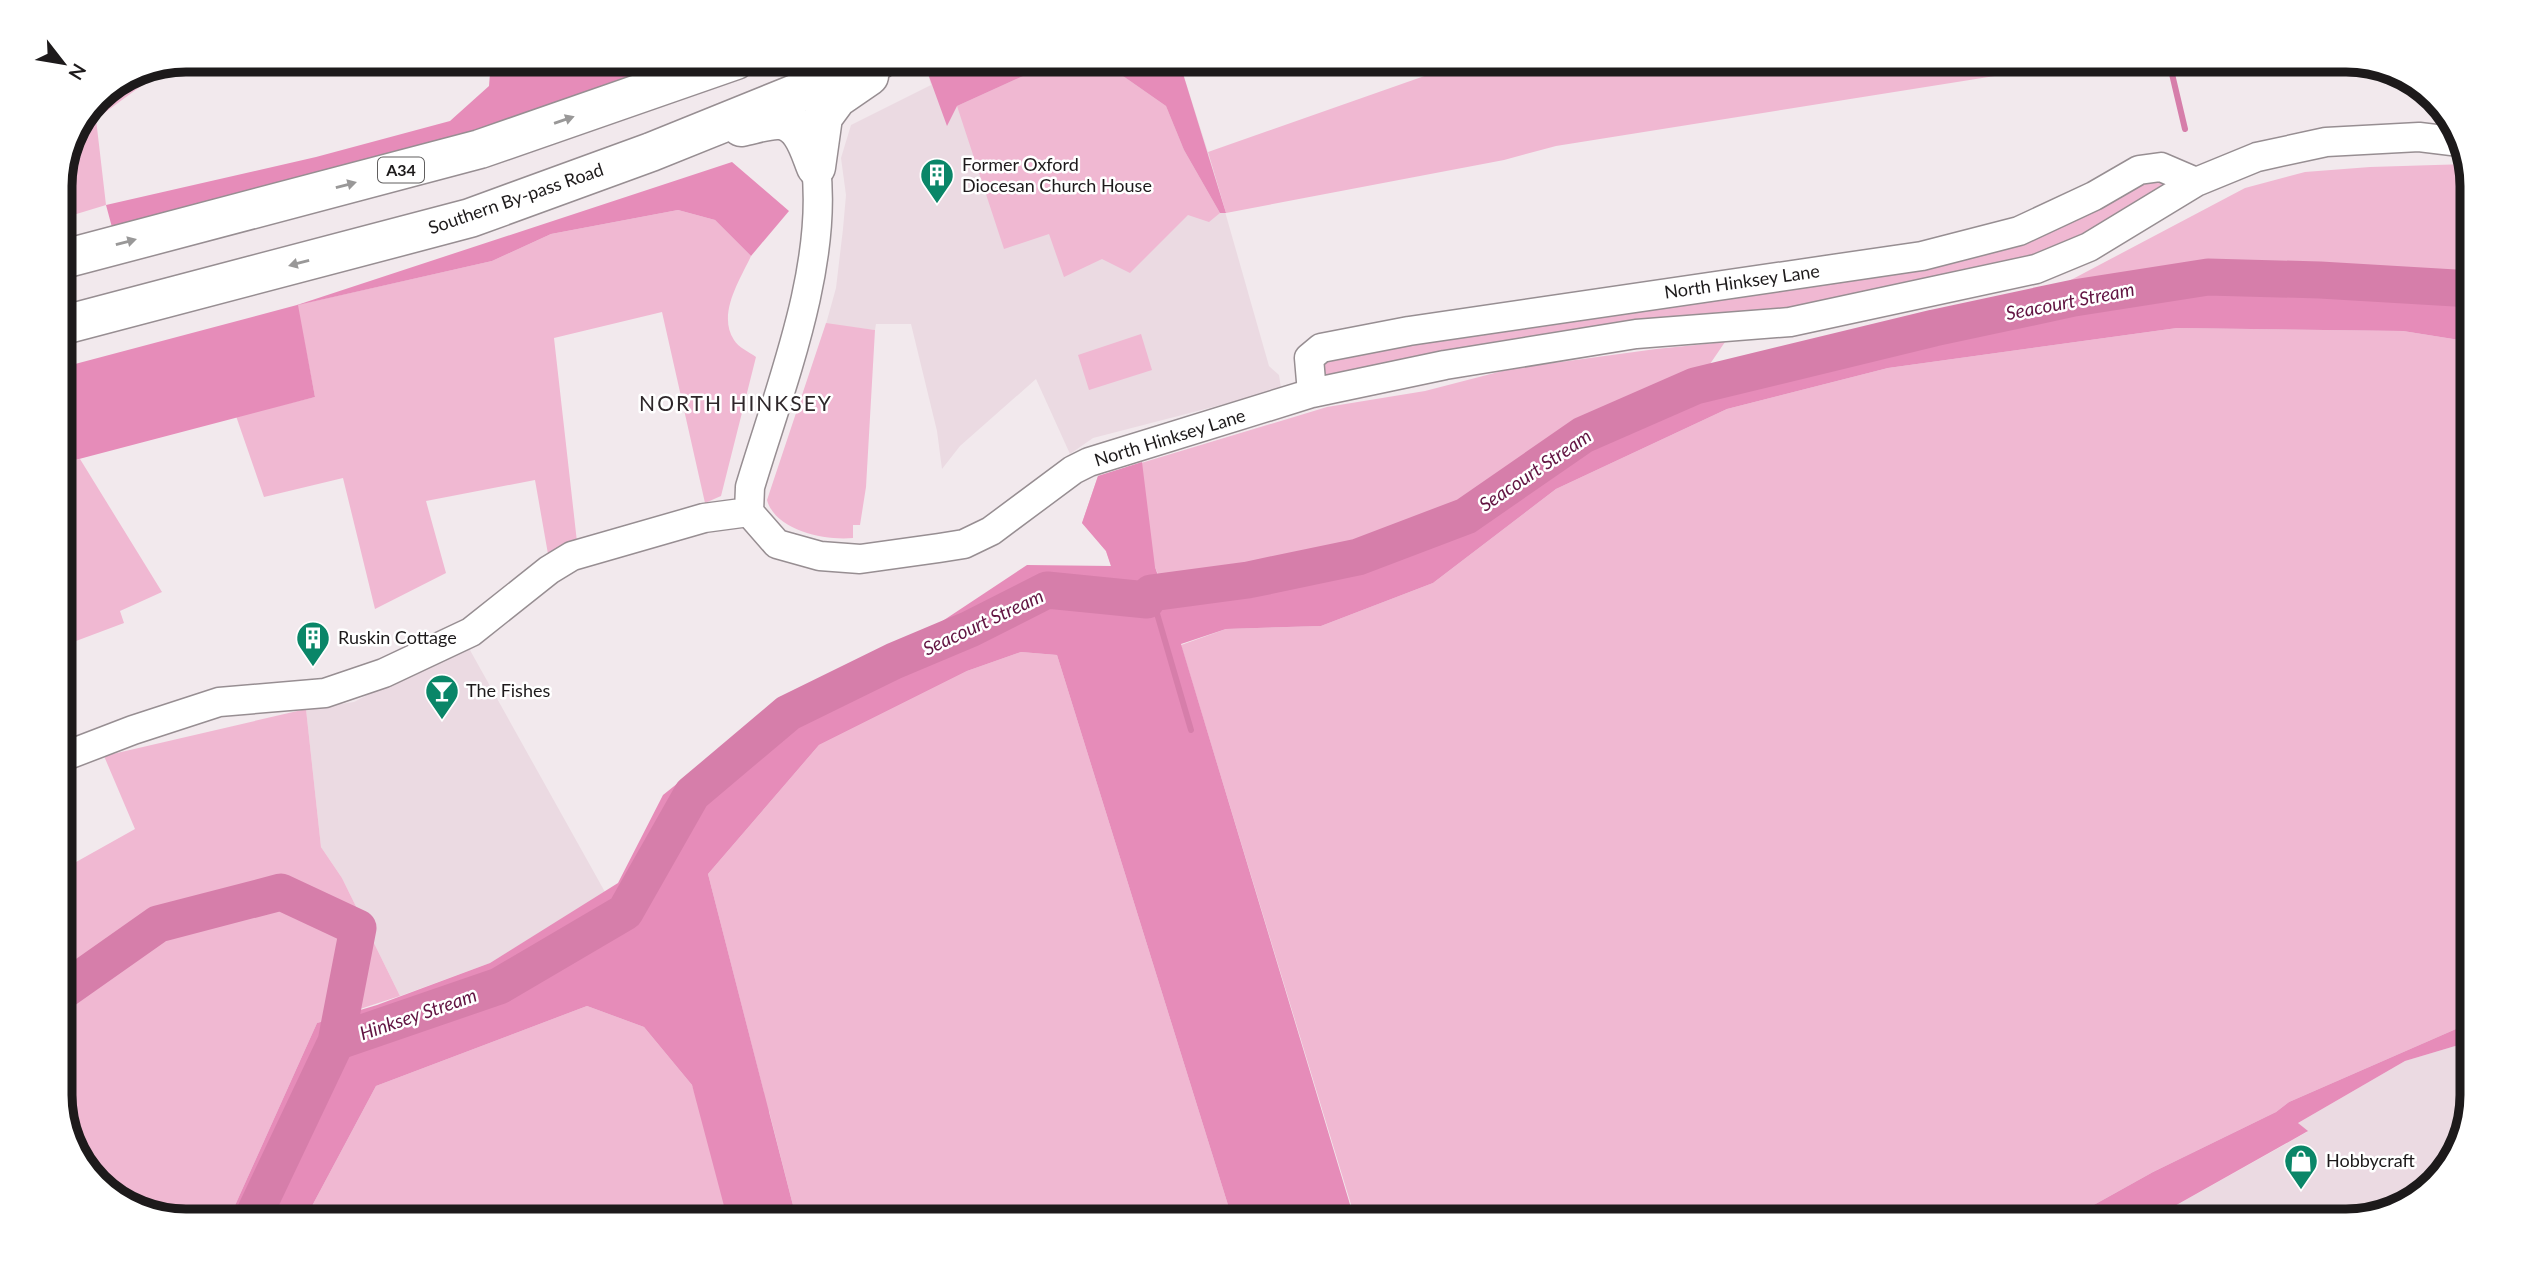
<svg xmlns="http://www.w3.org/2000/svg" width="2532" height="1281" font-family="Lato,sans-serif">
<rect width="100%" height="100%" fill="#f2e9ed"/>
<!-- built -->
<path fill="#ebdae2" d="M956 60H1156L1160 71 1180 64 1208 152 1269 366 1279 375 1281 388 1275 391 1093 438 1070 454 1036 379 960 446 942 469 937 431 911 324H876L875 330 826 324 836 288 843 229 846 195 841 158 851 125 931 85 927 71Z
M466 643 605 892 490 963 400 996 342 878 321 847 306 709 354 702Z
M2472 1041V1095L2460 1151 2416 1200 2347 1221H2148L2307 1132 2298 1123 2405 1061Z"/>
<!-- green -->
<path fill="#f0b8d2" d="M1069 60 1123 76 1166 106 1184 150 1220 213 1209 222 1188 215 1130 273 1102 259 1064 277 1049 234 1004 249 957 106 1032 72Z
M1470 60H2025L2001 75 1556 146 1504 160 1226 213 1208 152Z
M165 64 167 67 96 119 106 205 60 219V178L97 96 138 69Z
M2468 164 2472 178V276L2413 279 2313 269 2198 264 2164 277 2050 291 2245 188 2305 172 2370 167Z
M2139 170 2196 182 2036 269 1312 393 1321 348 1922 256Z
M678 210 715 220 751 256C740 280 717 314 734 340 738 347 749 352 756 357L721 496 705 503 662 312 554 338 577 542 548 554 535 480 426 501 446 573 375 609 343 478 264 497 236 416 315 397 297 305 492 261 551 234Z
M826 323 875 330 866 487 860 525H853V538C825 541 775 530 767 500Z
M2177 328 2403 331 2472 342V1022L2289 1102 2276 1112 2153 1172 2065 1221H1356L1181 645 1226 629 1321 626 1433 583 1556 489 1727 409 1888 368Z
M1141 334 1152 370 1089 390 1078 355Z
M1725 342 1695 386 1583 435 1466 516 1358 557 1248 580 1165 591 1155 567 1111 566 1106 551 1082 523 1098 476 1327 407 1425 391 1510 369 1656 349Z
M80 459 162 592 120 611 124 623 60 647V464Z
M1021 652 1057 655 1233 1221H797L769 1111 724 1198 728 1221H304L376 1086 587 1006 644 1027 692 1085 701 1111 764 1093 708 874 819 745 967 671Z
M306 709 321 847 342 878 400 996 317 1023 228 1221H186L130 1209 81 1166 60 1104V871L135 829 104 756Z"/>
<!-- forest -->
<path fill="#e68cb9" d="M491 60H705L564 110 113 231 106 205 316 157 450 121 489 86Z
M956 60H1156L1160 71 1180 64 1226 213H1220L1184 150 1166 106 1123 76 1069 60 1032 72 957 106 947 126 927 71Z
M732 162 789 211 751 256 715 220 678 210 551 234 492 261 298 305 315 397 60 464V368L297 305Z
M2208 277 2320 280 2472 289V342L2403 331 2177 328 1888 368 1727 409 1556 489 1433 583 1321 626 1226 629 1181 644 1355 1221H1233L1057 655 1021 652 967 671 819 745 708 874 797 1221H728L692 1085 644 1027 587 1006 376 1086 304 1221H228L317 1023 377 1005 490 963 618 883 663 795 783 699 941 622 1027 565 1111 566 1106 551 1082 523 1098 476 1142 462 1155 567 1167 601 1165 591 1248 580 1358 557 1466 516 1583 435 1695 386 2074 298Z
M2472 1022V1041L2405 1061 2298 1123 2308 1131 2148 1221H2065L2153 1172 2276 1112 2289 1102Z"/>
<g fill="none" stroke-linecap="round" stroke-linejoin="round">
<!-- stream -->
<path stroke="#d67eaa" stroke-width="6" d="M2157 60 2161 67 2172 74 2185 129
M1151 593 1191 730"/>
<!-- river -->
<path stroke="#d67eaa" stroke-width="37" d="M60 993 158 924 281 892 358 928 336 1042 499 986 625 912 692 794 788 713 894 661 970 629 1047 590 1147 600 1151 593 1248 580 1358 557 1466 516 1583 435 1695 386 1934 328 2074 298 2208 277 2320 280 2472 289
M251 1221 336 1042"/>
<!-- minor casing -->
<g stroke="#978e92" stroke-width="31">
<path id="minor" d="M816 167C828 269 779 390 750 487L749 512 777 544 820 556 860 559 939 548 964 544 991 531 1073 470 1089 462 1312 393 1445 365 1636 334 1790 322 2036 269 2089 247 2196 182 2257 157 2326 142 2419 137 2460 142
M1312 393 1309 358 1321 348 1409 331 1922 256 2019 231 2094 196 2139 170 2161 167 2196 182
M60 758 133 730 219 702 325 693 384 673 471 632 549 570 572 556 704 518 749 512"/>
</g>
<!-- highway casing -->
<g stroke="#978e92" stroke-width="41">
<path id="highway" d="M741 127C752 125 769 119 780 120 803 123 809 150 816 167
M816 167 823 117 837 98 869 76
M60 260 480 149 736 60
M60 326 470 218 651 152 879 60"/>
</g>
<!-- minor -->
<use href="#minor" stroke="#fff" stroke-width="28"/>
<!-- highway -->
<use href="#highway" stroke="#fff" stroke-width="38"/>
</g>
<!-- one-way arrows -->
<defs><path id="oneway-solid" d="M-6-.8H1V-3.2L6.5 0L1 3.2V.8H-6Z" transform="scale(1.75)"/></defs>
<g fill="#999898">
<use href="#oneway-solid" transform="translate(564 120) rotate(-19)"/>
<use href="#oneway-solid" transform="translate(346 185) rotate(-15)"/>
<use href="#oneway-solid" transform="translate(126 242) rotate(-15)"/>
<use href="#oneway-solid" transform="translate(299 263) rotate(165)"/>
</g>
<!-- icons -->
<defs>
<g id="building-pin" transform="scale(1.75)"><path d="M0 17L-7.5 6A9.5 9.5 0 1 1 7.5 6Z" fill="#0a8668" stroke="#fff"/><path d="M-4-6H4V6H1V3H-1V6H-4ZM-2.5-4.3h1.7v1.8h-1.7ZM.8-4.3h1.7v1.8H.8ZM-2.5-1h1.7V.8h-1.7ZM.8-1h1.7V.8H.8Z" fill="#fff"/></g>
<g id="bar-pin" transform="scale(1.75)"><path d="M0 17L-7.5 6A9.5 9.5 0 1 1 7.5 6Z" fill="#0a8668" stroke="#fff"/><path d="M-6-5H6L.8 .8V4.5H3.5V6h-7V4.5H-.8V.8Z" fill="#fff"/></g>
<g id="shop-pin" transform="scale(1.75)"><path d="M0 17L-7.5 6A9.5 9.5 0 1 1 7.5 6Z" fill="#0a8668" stroke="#fff"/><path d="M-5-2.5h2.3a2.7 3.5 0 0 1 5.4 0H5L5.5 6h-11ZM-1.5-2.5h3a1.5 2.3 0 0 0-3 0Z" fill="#fff"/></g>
</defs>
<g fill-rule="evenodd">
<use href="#building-pin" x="937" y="175"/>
<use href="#building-pin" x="313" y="638"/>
<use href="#bar-pin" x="442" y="691"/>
<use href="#shop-pin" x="2301" y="1161"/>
</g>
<g text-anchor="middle" stroke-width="5" stroke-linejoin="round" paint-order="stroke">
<!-- shield labels -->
<rect fill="#fff" stroke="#615f5f" stroke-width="2" x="378" y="157.5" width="46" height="25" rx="5"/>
<g font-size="16" font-weight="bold" fill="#1d1a1b">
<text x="401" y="176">A34</text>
</g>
<!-- poi labels -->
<g font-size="18" fill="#1d1a1b" stroke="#fff" text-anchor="start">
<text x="962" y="171">Former Oxford<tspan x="962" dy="21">Diocesan Church House</tspan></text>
<text x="338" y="644">Ruskin Cottage</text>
<text x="466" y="697">The Fishes</text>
<text x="2326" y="1167">Hobbycraft</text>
</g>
<!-- street labels -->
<g font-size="18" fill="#1d1a1b" stroke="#fff">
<text transform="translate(516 199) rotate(-19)" y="6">Southern By-pass Road</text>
<text transform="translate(1742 282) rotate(-8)" y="6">North Hinksey Lane</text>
<text transform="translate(1170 438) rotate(-17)" y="6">North Hinksey Lane</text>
</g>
<!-- water labels -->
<g font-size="19" font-style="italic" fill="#621442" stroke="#fff">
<text transform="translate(2070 301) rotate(-11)" y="7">Seacourt Stream</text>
<text transform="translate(1535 470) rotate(-34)" y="7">Seacourt Stream</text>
<text transform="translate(983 622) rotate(-25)" y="7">Seacourt Stream</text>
<text transform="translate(418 1014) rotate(-19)" y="7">Hinksey Stream</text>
</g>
<!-- quarter labels -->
<g font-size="21" letter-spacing="2" fill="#2e272a" stroke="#fff">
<text x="736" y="411">NORTH HINKSEY</text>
</g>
</g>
<!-- crop -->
<path d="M0 0H2532V1281H0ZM186 72H2346A114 114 0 0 1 2460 186V1095A114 114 0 0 1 2346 1209H186A114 114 0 0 1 72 1095V186A114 114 0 0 1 186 72Z" fill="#fff" fill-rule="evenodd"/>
<path fill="none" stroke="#1d1a1b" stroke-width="9" d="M186 72H2346A114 114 0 0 1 2460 186V1095A114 114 0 0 1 2346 1209H186A114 114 0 0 1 72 1095V186A114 114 0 0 1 186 72Z"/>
<!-- north arrow -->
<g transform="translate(63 63) rotate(121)" stroke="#ffffff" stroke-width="5" paint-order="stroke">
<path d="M0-5L12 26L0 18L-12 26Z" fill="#1d1a1b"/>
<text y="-10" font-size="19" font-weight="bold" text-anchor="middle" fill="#1d1a1b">N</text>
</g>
</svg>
